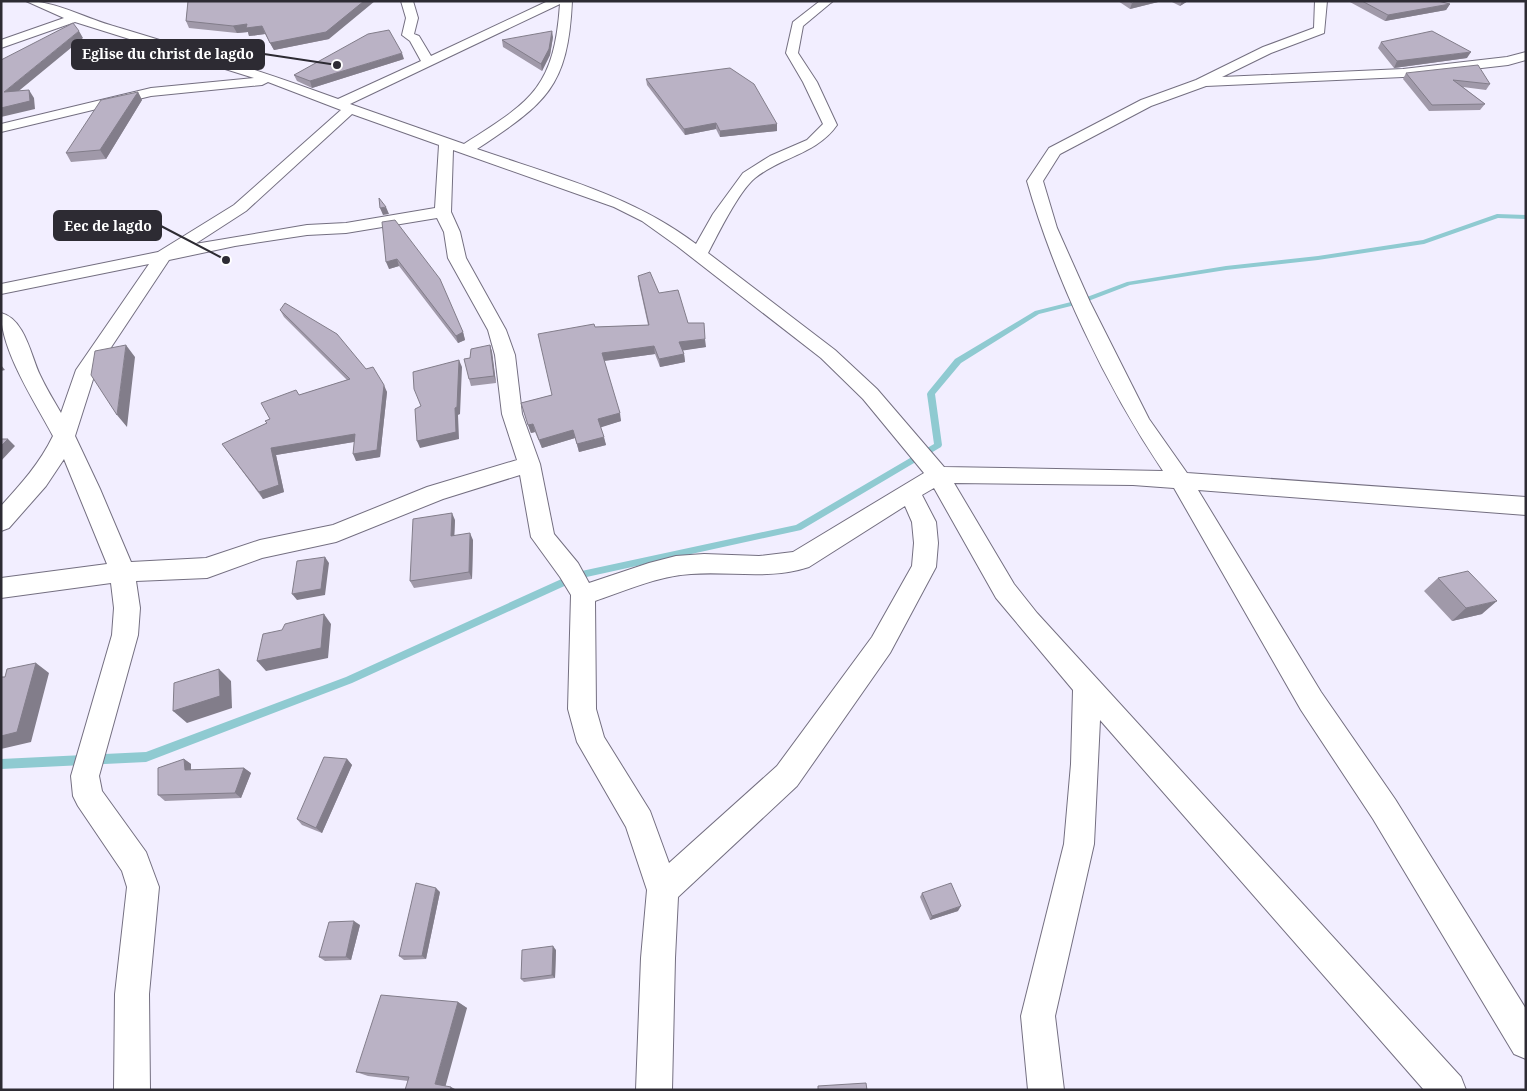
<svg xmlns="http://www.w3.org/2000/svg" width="1527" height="1091" font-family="'Noto Serif',serif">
<rect width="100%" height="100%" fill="#f2eeff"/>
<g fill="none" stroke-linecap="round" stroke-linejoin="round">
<!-- stream -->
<path fill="#8fcad1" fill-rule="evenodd" d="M1497 214 1526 215V219L1498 218 1424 244 1318 260 1226 270 1130 285 1083 303 1039 314 961 363 935 394 942 445 941 447 801 530 582 578 352 683 146 762 1 769V759L146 752 346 677 577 572 796 525 934 444 927 394 928 392 955 359 1035 311 1079 300 1127 282 1226 266 1318 256 1423 240Z"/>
<!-- minor casing -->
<g stroke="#746f81" stroke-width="2">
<path id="minor" d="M26 1C55 1 83 17 110 25 186 48 263 71 338 99L421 61 410 41 402 35 406 18 401 1H413L418 18 414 34 419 36 431 56 548 1H572C568 88 546 103 477 149 552 175 632 195 696 244L713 214 743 173 770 156 807 140 823 124 803 82 786 53 793 22 820 1H833L803 26 798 53 817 82 837 125C817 154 781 157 755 178 739 191 718 234 708 253L835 350 877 389 944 467 1163 471C1106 386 1055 279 1027 181L1049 148 1141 100 1196 80 1263 47 1314 28 1315 1H1327L1324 33 1271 53 1222 77 1403 69 1507 57 1526 52V60L1508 65 1403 77 1206 86 1151 106 1060 154 1043 181 1057 228 1090 302 1149 419 1187 473 1526 497V515L1198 490 1321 692 1395 799 1526 1009V1059L1514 1054 1373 819 1301 710 1174 488 1133 485 954 483 1014 584 1037 613 1461 1077 1466 1090H1424L1100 720 1094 844 1055 1016 1064 1090H1028L1021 1016 1064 844 1071 764 1073 690 996 598 934 488 922 495 936 522 938 543 936 567 890 653 797 786 678 897 675 958 672 1090H636L641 958 647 890 626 827 577 742 568 709 571 595 560 577 531 537 520 475 443 499 336 542 262 558 207 578 136 581 140 608 138 635 99 776 102 791 146 852 159 887 149 994 150 1090H114L115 994 127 887 122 871 78 806 73 796 71 776 112 635 114 608 111 583 1 598V578L107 564 64 459 46 486 9 528 1 531V506C21 484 40 463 53 436 35 402 1 351 1 313 25 319 31 356 40 375 46 388 54 401 61 413L76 370 149 264 1 294V284L158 252 234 205 341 110 268 82 262 85 151 96 1 132V124L151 88 254 78 75 22 1 48V40L64 18ZM560 4C554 89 531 101 464 144L350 104ZM352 114 439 145 435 208 346 223 307 225 195 244 246 211ZM453 150 614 207 642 221 677 246 821 358 863 399 924 473 793 552 759 556 704 554 676 556 649 563 589 583 578 563 554 534 540 464 522 414 515 355 506 330 466 258 460 232 451 212ZM437 218 444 232 448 258 488 330 495 355 502 414 517 460 427 487 333 525 260 540 206 558 131 562 100 489 75 436 96 370 169 260 235 246 307 235 346 233ZM905 506 912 522 914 543 912 566 872 637 777 766 669 863 650 811 604 737 596 709 595 601C627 590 658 576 691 574 731 571 769 580 809 567Z"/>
</g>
<!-- minor -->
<use href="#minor" fill="#fff" fill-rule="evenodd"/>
</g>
<!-- wall -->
<path fill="#a099a9" d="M188 1 329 39 274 50 265 34 249 36 248 32 237 33 189 28 186 21Z
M1118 1H1162L1130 9Z
M1170 1H1188L1180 6Z
M1348 1H1438L1450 4 1446 10 1385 21Z
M553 37 550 55 542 71 503 47 502 40Z
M1381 42 1467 58 1394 68 1378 48Z
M404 59 312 88 297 81 294 75Z
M1406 73 1490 84 1486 90 1463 87 1485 104 1480 110 1429 111 1403 79Z
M646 79 777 131 720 137 716 129 685 135 647 85Z
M138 92 142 100 106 159 71 162 66 153Z
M395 220 463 332 465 340 458 343 399 266 389 269Z
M638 276 659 293 688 323 706 347 683 350 684 354 685 362 660 367 655 354 604 361 621 421 600 427 606 445 579 452 575 438 542 448 535 432 531 433 521 403 552 395 595 327 648 325 639 284Z
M280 310 366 369 387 392 380 457 356 461 354 442 276 455 284 492 263 499 222 444 267 423 270 419 299 395 347 380 284 317Z
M490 345 492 352 496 383 471 386 469 379 470 358Z
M455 520 454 536 473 540 472 579 414 588 410 581Z
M1438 578 1482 614 1452 621 1424 591Z
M184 759 191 764V770L244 768 251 773 241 798 165 801 158 795Z
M347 759 352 765 322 833 302 825 297 819Z
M440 892 426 959 404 960 399 956Z
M922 893 958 911 930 920 920 897Z
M360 925 351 960 325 961 319 957Z
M556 950 555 978 524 982 521 979Z
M458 1002 467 1008 408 1081 368 1076 356 1072Z"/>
<!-- shaded-wall -->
<path fill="#827d8a" d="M364 1H375L329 39 274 50 270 43Z
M1140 1H1162L1130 9 1132 3Z
M1182 1H1188L1180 6Z
M1450 4 1446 10 1385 21 1388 15Z
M247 24 262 26 265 34 249 36 248 32 237 33 233 26Z
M79 31 83 38 9 99 4 92Z
M552 31 553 37 550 55 542 71 541 64Z
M1471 52 1467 58 1394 68 1397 61Z
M402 53 404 59 312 88 310 81Z
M29 90 34 98 35 109 1 117V108Z
M138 92 142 100 106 159 100 150Z
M716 123V129L685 135 684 129Z
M777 124V131L720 137V131Z
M386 207 389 214 383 215 380 208Z
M397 259 399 266 389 269 386 262Z
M463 332 465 340 458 343 456 336Z
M705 339 706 347 680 351 679 342Z
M126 345 135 357 127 427 117 415Z
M490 345 492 352 496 383 494 376Z
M654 346 655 354 603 361 602 353Z
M684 354 685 362 660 367 659 359Z
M459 360 462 367 460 414 458 415 459 439 420 448 417 441 455 408Z
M1 365 5 370 1 371Z
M384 385 387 392 380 457 356 461 353 454Z
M620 413 621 421 599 428 598 419Z
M533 424 535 432 531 433 528 425Z
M573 430 575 438 542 448 539 440Z
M355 434 359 441 276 455 284 492 263 499 259 492 271 448Z
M604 437 606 445 579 452 577 444Z
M8 439 15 446 1 461V446Z
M452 513 455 520 454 543 451 536Z
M470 533 473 540 472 579 469 572Z
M325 557 329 563 325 595 297 600 292 594Z
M1497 601 1482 614 1452 621 1466 608Z
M324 614 331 624 328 658 266 671 257 661Z
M36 663 49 673 31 742 1 749V736Z
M219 669 231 681 232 708 187 723 173 711Z
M184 759 191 764V776L185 770Z
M347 759 352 765 322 833 316 828Z
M244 768 251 773 241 798 235 793Z
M436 888 440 892 426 959 422 956Z
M961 906 958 911 930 920 932 916Z
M354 921 360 925 351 960 346 957Z
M553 946 556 950 555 978 552 975Z
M458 1002 467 1008 445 1088 435 1084Z
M451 1087 457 1090H450Z"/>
<!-- building -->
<path fill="#bab2c5" stroke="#827d8a" d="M188 1H364L326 32 270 43 262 26 246 28 247 24 233 26 186 21Z
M1129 1H1140L1132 3Z
M1362 1H1438L1450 4 1388 15Z
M73 23 79 31 4 92 29 90 30 101 1 108V60Z
M389 30 402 53 310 81 294 75 368 34Z
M552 31 549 49 541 64 502 40Z
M1432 31 1471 52 1397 61 1381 42Z
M1478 65 1490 84 1453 80 1485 104 1432 105 1406 73Z
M730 68 754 84 777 124 720 131 716 123 684 129 646 79Z
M138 92 100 150 66 153 101 100Z
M379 198 386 207 380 208Z
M395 220 440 279 463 332 456 336 397 259 386 262 382 222Z
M650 272 659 293 678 290 688 323H704L705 339 679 342 684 354 659 359 654 346 602 353 620 413 598 419 604 437 577 444 573 430 539 440 533 424 528 425 521 403 552 395 538 334 594 324 595 327 649 325 638 276Z
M285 303 337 334 366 369 373 367 384 385 377 450 353 454 355 434 271 448 279 485 259 492 222 444 267 423 265 421 270 419 261 403 296 390 299 395 350 379 280 310Z
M126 345 117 415 91 375 95 351Z
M490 345 494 376 469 379 464 359 470 358 471 349Z
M459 360 457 407 455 408 456 432 417 441 415 409 421 406 414 389 413 372Z
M1 439H8L1 446Z
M452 513 451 536 470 533 469 572 410 581 413 519Z
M325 557 321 589 292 594 297 561Z
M1468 571 1497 601 1466 608 1438 578Z
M324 614 321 648 257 661 263 634 282 630 285 624Z
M36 663 17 732 1 736V677H5L7 669Z
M219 669 220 696 173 711 174 683Z
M324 757 347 759 316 828 297 819Z
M184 759 185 770 244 768 235 793 158 795V768Z
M416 883 436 888 422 956H399Z
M951 883 961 906 932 916 922 893Z
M354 921 346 957H319L329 922Z
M553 946 552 975 521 979 522 950Z
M381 995 458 1002 435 1084 451 1087 450 1090H405L409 1077 356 1072Z
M866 1083 867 1090H818V1086Z"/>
<!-- callouts -->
<path fill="none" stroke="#2d2b33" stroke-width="2" d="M337 65L264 54M226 260L161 226"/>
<g fill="#2d2b33" stroke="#fff" stroke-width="2">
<circle cx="337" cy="65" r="5"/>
<circle cx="226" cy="260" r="5"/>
</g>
<g fill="#2d2b33" stroke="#2d2b33" stroke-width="2">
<rect x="72" y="40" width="192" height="29" rx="5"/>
<rect x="54" y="211" width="107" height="29" rx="5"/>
</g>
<g font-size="14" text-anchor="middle" font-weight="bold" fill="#fff">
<text x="168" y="59">Eglise du christ de lagdo</text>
<text x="108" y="231">Eec de lagdo</text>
</g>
<!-- border -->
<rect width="1527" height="1091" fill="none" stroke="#2d2b33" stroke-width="5"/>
</svg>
